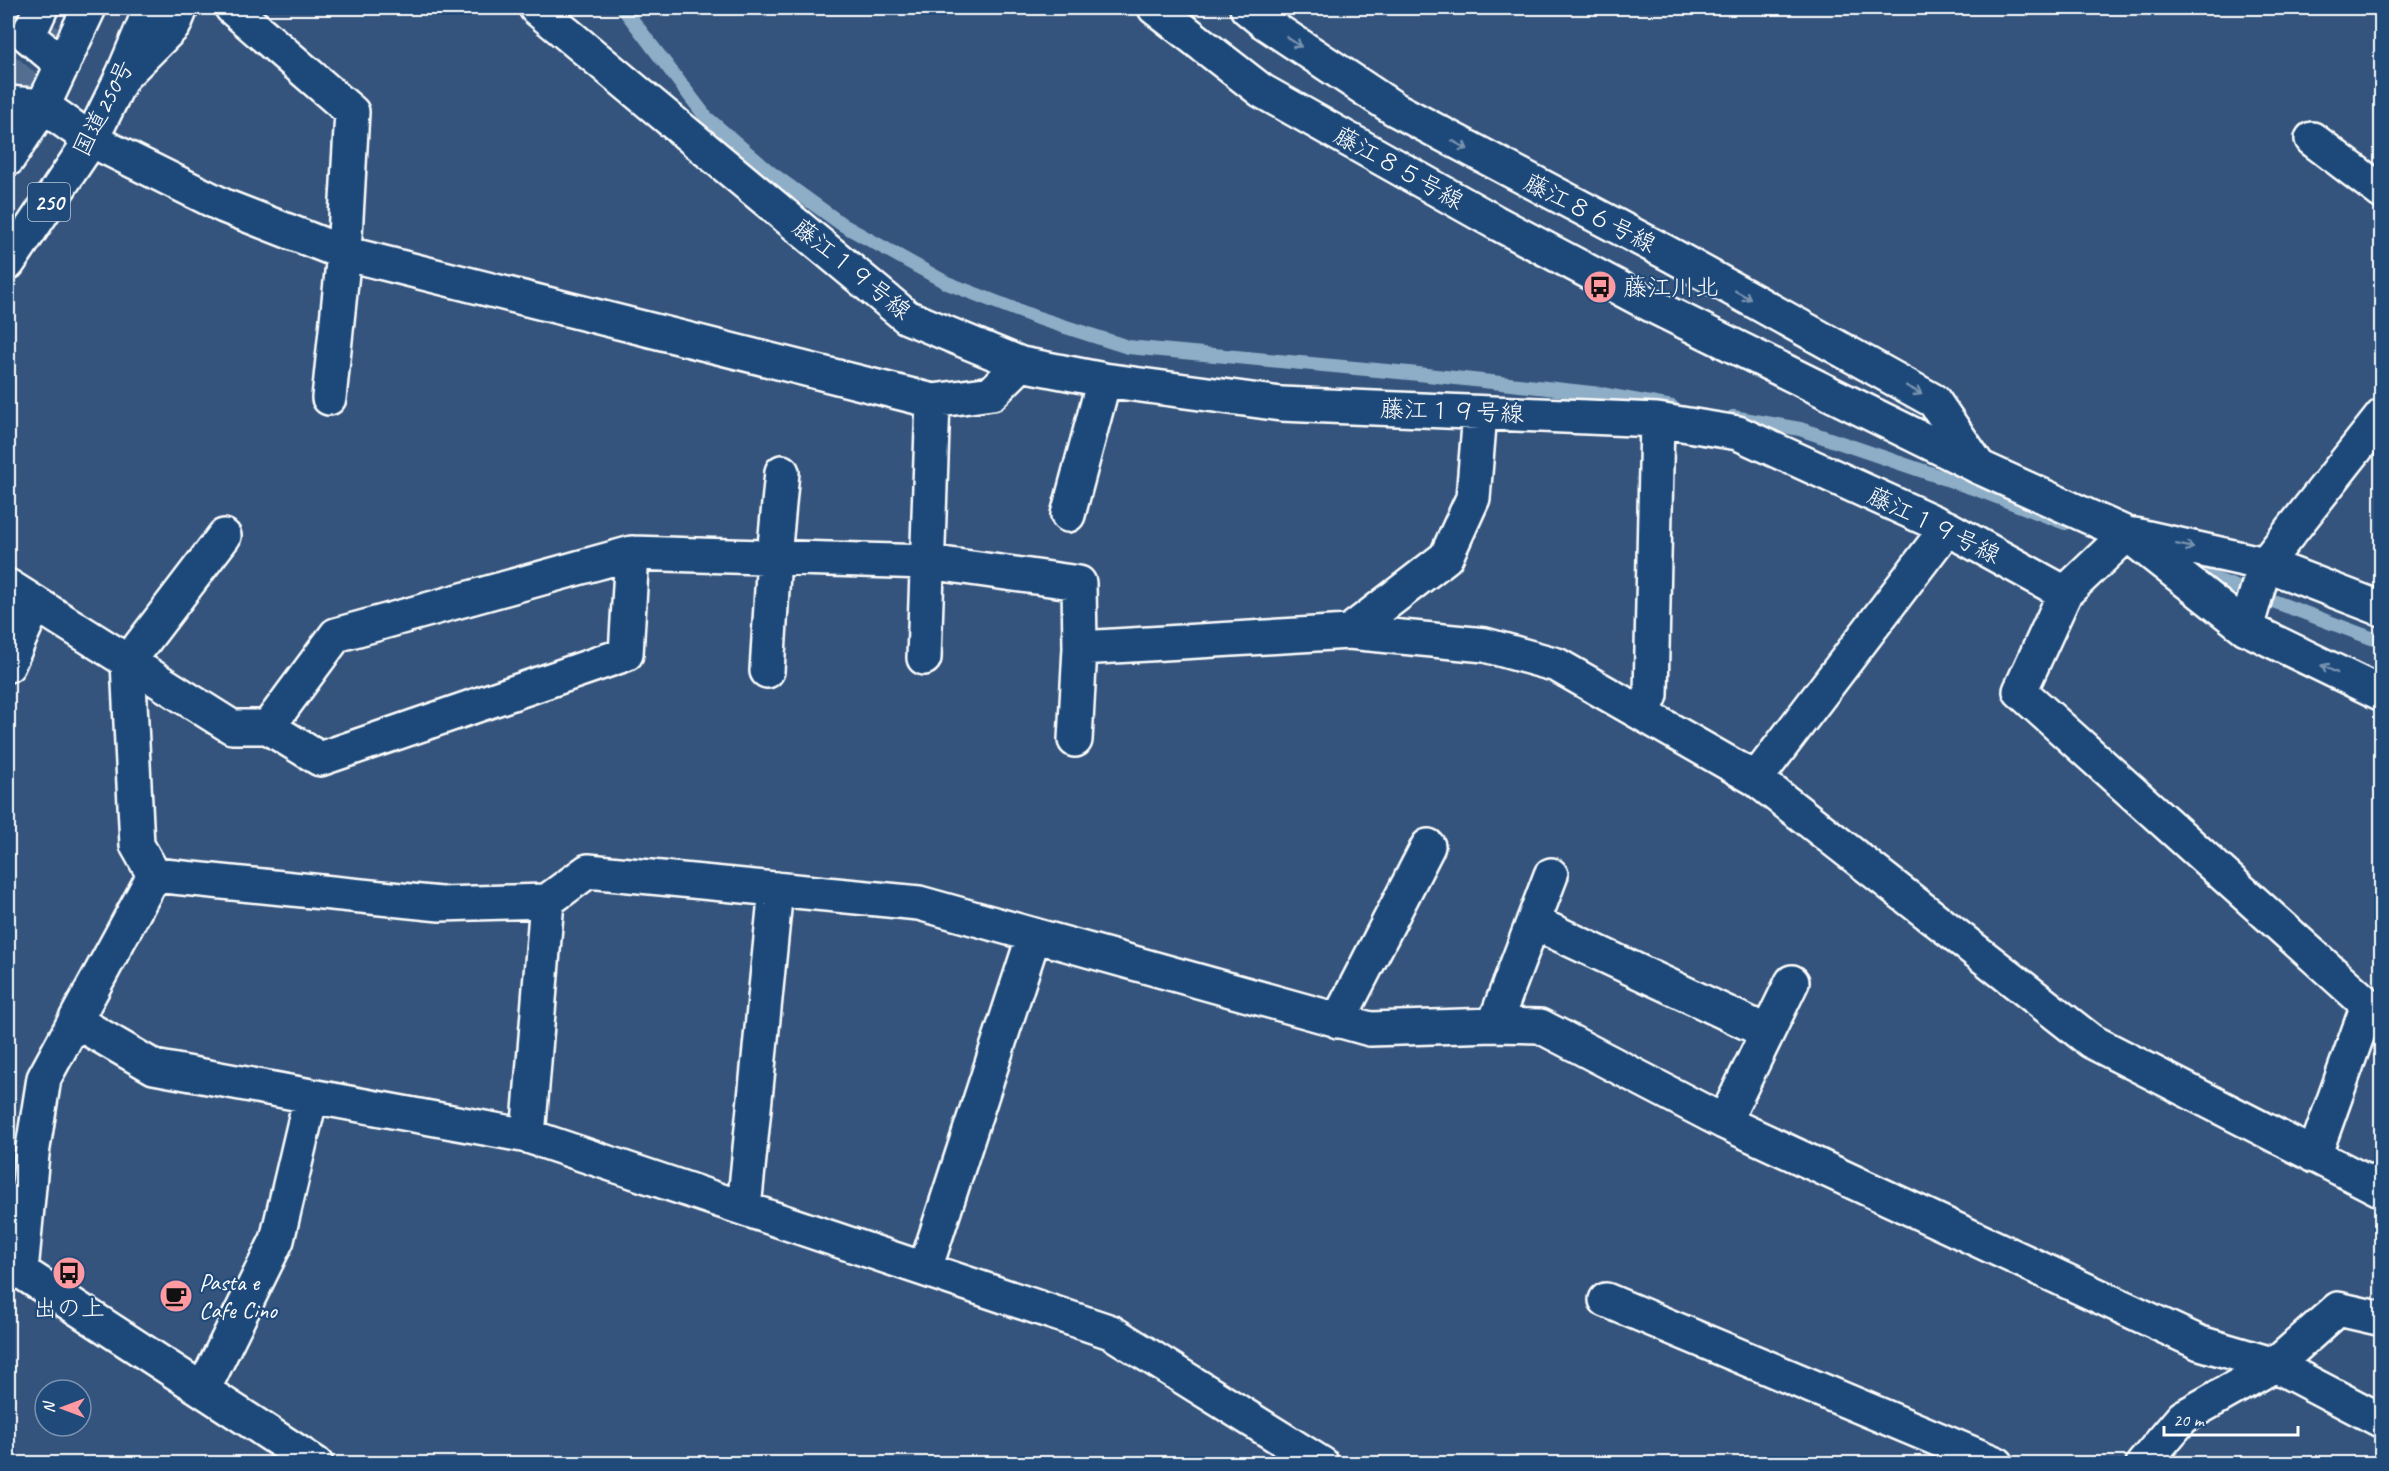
<svg xmlns="http://www.w3.org/2000/svg" width="2389" height="1471" font-family="Caveat,'Klee One',sans-serif">
<rect width="100%" height="100%" fill="#34547d"/>
<filter id="ink" filterUnits="userSpaceOnUse"><feTurbulence type="fractalNoise" baseFrequency=".0167" numOctaves="2"/><feDisplacementMap in="SourceGraphic" scale="12" xChannelSelector="R" yChannelSelector="G"/><feConvolveMatrix kernelMatrix="1 2 1 2 8 2 1 2 1" color-interpolation-filters="sRGB"/></filter>
<g filter="url(#ink)">
<g fill="none" stroke-linecap="round" stroke-linejoin="round">
<!-- stream -->
<path stroke="#8eadc6" stroke-width="14" d="M623 8 706 117 771 173 843 225 947 283 1035 317 1128 347 1409 373 1601 394 1672 407
M1733 417 1800 429 1976 489 2065 523
M2193 571 2382 642"/>
<!-- street-tunnel -->
<path stroke="#526e90" stroke-width="33" stroke-dasharray="33 16" stroke-linecap="butt" d="M8 93 79 8"/>
<!-- street casing -->
<g stroke="#fff" stroke-width="38">
<path id="street" d="M41 8 28 36 63 65
M232 8 352 112 344 253 329 398
M536 8 907 317 1021 364 1104 380 1281 404 1657 420 1738 433 1947 528 2065 593 2127 534
M1247 8 1264 22 1395 109 1673 256 1934 401 1979 467
M122 77 174 25 181 8
M8 103 43 106 91 140 224 206 344 253 933 401 992 393 1021 364
M2312 139 2382 192
M1068 515 1104 380
M2127 534 2246 628 2382 694
M2135 535 2265 564 2382 609
M8 586 232 727H268L336 635 632 553 928 562 1079 583 1080 648 1075 740
M2065 593 2020 691 2368 1005 2314 1156
M2246 628 2265 564 2382 416
M1349 632 1485 645 1557 665 1756 779 2091 1041 2382 1190
M1080 648 1349 632 1446 557 1473 498 1480 413
M924 658 933 401
M8 665 35 604
M767 671 774 557 782 472
M1643 714 1651 695 1657 420
M268 727 320 759 626 654 632 553
M1756 779 1947 528
M154 875 137 845 128 662 224 536
M1533 922 1767 1032
M75 1021 154 1067 528 1136 1111 1332 1322 1464
M1338 1021 1428 846
M1494 1025 1551 875
M1724 1122 1792 982
M528 1136 547 901
M744 1208 776 889
M8 1263 316 1464
M925 1269 1034 935
M21 1271 32 1154 44 1078 154 875 440 904 547 901 588 871 919 903 1370 1029 1494 1025 1540 1026 1724 1122 2200 1343 2275 1365 2382 1421
M1606 1300 1997 1464
M203 1390 277 1240 311 1096
M2143 1464 2183 1417 2275 1365 2338 1309 2382 1319"/>
</g>
<!-- secondary casing -->
<g stroke="#fff" stroke-width="38">
<path id="secondary" d="M1155 8 1262 91 1495 222 1657 308 1979 467 2127 534"/>
</g>
<!-- highway casing -->
<g stroke="#fff" stroke-width="38">
<path id="highway" d="M8 159 43 106 89 8
M8 263 91 140 122 77 151 8"/>
</g>
<!-- street -->
<use href="#street" stroke="#1f4a7a" stroke-width="33"/>
<!-- secondary -->
<use href="#secondary" stroke="#1f4a7a" stroke-width="33"/>
<!-- highway -->
<use href="#highway" stroke="#1f4a7a" stroke-width="33"/>
</g>
<!-- one-way arrows -->
<defs><path id="oneway-shaft" d="M-6 0H5M1.5-3L5.5 0L1.5 3" fill="none" stroke-width="1.6" stroke-linecap="round" stroke-linejoin="round" transform="scale(1.5)"/></defs>
<g stroke="#7992af">
<use href="#oneway-shaft" transform="translate(1294 42) rotate(34)"/>
<use href="#oneway-shaft" transform="translate(1460 145) rotate(29)"/>
<use href="#oneway-shaft" transform="translate(1743 295) rotate(29)"/>
<use href="#oneway-shaft" transform="translate(1914 390) rotate(29)"/>
<use href="#oneway-shaft" transform="translate(2185 546) rotate(12)"/>
<use href="#oneway-shaft" transform="translate(2329 669) rotate(-154)"/>
</g>
</g>
<!-- icons -->
<defs>
<g id="bus-disc" transform="scale(1.725)"><circle r="9.5" fill="#ff9aa2" stroke="#1f4a7a"/><path d="M-5-6H5V4H4V6H2V4H-2V6H-4V4H-5ZM-3.5-4V0h7V-4ZM-3.5 1.2v1.5H-2V1.2ZM2 1.2v1.5H3.5V1.2Z" fill="#111"/></g>
<g id="cafe-disc" transform="scale(1.725)"><circle r="9.5" fill="#ff9aa2" stroke="#1f4a7a"/><path d="M-5.5-4.5H6V0H3Q3 3.5 0 3.5H-2.5Q-5.5 3.5-5.5 0ZM3-3.2v2h1.7v-2ZM-6 4.5H4V6H-6Z" fill="#111"/></g>
</defs>
<g fill-rule="evenodd">
<use href="#bus-disc" x="1600" y="287"/>
<use href="#bus-disc" x="69" y="1273"/>
<use href="#cafe-disc" x="176" y="1296"/>
</g>
<g text-anchor="middle" stroke-width="4.5" stroke-linejoin="round" paint-order="stroke">
<!-- shield labels -->
<rect fill="#1f4a7a" stroke="#bcc9d7" stroke-width="1.5" x="28" y="183" width="42" height="38" rx="4.5"/>
<g font-size="22" font-weight="bold" fill="#fff">
<text x="49" y="210">250</text>
</g>
<!-- street labels -->
<g font-size="24" fill="#fff" stroke="#1f4a7a">
<text transform="translate(103 108) rotate(-63)" y="8">国道250号</text>
<text transform="translate(1399 168) rotate(29)" y="8">藤江８５号線</text>
<text transform="translate(1590 213) rotate(27)" y="8">藤江８６号線</text>
<text transform="translate(852 269) rotate(39)" y="8">藤江１９号線</text>
<text transform="translate(1452 411) rotate(2)" y="8">藤江１９号線</text>
<text transform="translate(1934 525) rotate(26)" y="8">藤江１９号線</text>
</g>
<!-- poi labels -->
<g font-size="24" fill="#fff" stroke="#1f4a7a" text-anchor="start">
<text x="1623" y="295">藤江川北</text>
<text x="199" y="1290">Pasta e<tspan x="199" dy="28">Cafe Cino</tspan></text>
<text x="69" y="1316" text-anchor="middle">出の上</text>
</g>
</g>
<!-- margin -->
<rect width="2389" height="1471" fill="none" stroke="#1f4a7a" stroke-width="30"/>
<rect x="15" y="15" width="2359" height="1441" fill="none" stroke="#fff" stroke-width="2" filter="url(#ink)"/>
<!-- north arrow -->
<g transform="translate(63 1408) rotate(270)"><circle r="28" fill="#1f4a7a" stroke="#7992af" stroke-width="1.5"/>
<path d="M0-4.5L10 22L0 15L-10 22Z" fill="#ff9aa2"/>
<text y="-9" font-size="16" font-weight="bold" text-anchor="middle" fill="#ffffff">N</text>
</g>
<!-- scale -->
<path d="M2164 1426v9h134v-9" fill="none" stroke="#ffffff" stroke-width="3"/>
<text x="2173" y="1426" font-size="18" fill="#ffffff" stroke="#1f4a7a" stroke-width="4.5" paint-order="stroke">20 m</text>
</svg>
